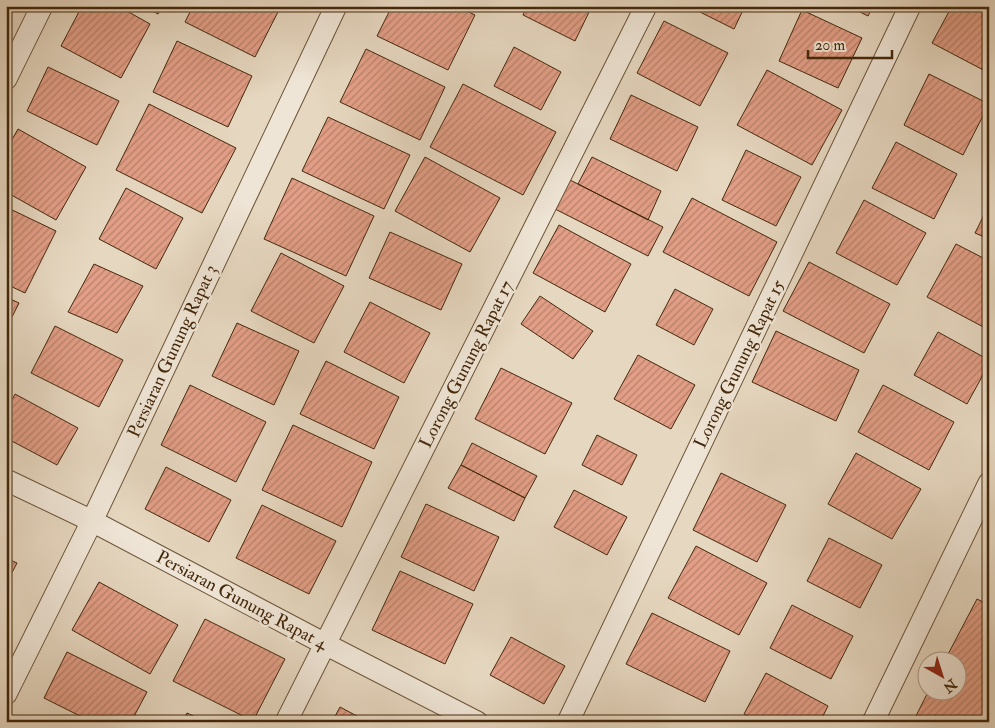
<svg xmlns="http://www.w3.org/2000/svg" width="995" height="728" font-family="'IM FELL Double Pica',serif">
<defs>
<pattern id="building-hatch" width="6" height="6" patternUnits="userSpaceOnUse" patternTransform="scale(1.25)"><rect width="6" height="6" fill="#e29e86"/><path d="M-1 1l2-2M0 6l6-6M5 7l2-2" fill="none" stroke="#b9816c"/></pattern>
</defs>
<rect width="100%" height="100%" fill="#e6d7c0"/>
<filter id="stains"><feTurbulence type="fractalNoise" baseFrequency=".004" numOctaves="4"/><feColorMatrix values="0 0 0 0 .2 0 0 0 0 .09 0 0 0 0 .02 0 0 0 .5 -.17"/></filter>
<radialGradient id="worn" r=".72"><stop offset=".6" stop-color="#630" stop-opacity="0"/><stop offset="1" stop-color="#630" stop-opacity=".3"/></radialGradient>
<!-- building -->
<path fill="url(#building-hatch)" stroke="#44280b" d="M82 6H118L150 24 121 78 61 46Z
M143 6H162L158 14Z
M193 6H281L255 57 185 22Z
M392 6H456L475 15 448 70 377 36Z
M527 6H592L575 41 523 15Z
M688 6H745L734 29Z
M848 6H873L868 16Z
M952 6H974L989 14V73L932 43Z
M802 10 862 38 838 88 779 61Z
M664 21 728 53 700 106 637 73Z
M177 41 252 76 228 127 153 92Z
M514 47 561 72 541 110 494 86Z
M366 49 445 87 420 140 340 102Z
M48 67 119 101 97 145 27 111Z
M767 70 842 110 812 165 737 125Z
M929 74 989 104 963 155 904 125Z
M463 84 556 132 523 195 430 147Z
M631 95 698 127 677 171 610 139Z
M149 104 236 148 202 213 116 170Z
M328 117 410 155 384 209 302 171Z
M18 129 86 167 56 220 6 192V150Z
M896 142 957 174 934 219 872 188Z
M746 150 801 177 776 226 722 200Z
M425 157 500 198 470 252 395 211Z
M592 157 661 191 648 220 578 184Z
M292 178 374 216 346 276 264 239Z
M570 180 663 227 648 256 555 209Z
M126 188 183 218 156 269 99 239Z
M692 198 777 242 749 296 663 252Z
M864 200 926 233 897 285 836 253Z
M989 205V239L975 233Z
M6 207 56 231 25 293 6 284Z
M559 225 631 264 605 312 533 273Z
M390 232 462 264 441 310 369 278Z
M956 244 989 261V330L927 297Z
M281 253 344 286 314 343 251 311Z
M809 262 890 304 864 353 783 311Z
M94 264 143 286 117 333 68 312Z
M675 289 713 309 694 345 656 325Z
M540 296 593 331 573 359 521 324Z
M6 297 19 303 6 329Z
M370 302 430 333 404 383 344 352Z
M237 323 299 351 274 405 212 376Z
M55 326 123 360 99 407 31 373Z
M776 331 859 370 836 421 752 382Z
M938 332 989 360V364L967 404 914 375Z
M638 355 695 385 671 429 614 399Z
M326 361 399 397 374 449 300 414Z
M501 368 572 403 545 454 475 419Z
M190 385 266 422 236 482 161 445Z
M883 385 954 422 929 470 858 432Z
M15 394 78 428 57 465 6 438V411Z
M293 425 372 462 342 527 262 490Z
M597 435 637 455 622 485 582 465Z
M472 443 537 476 525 498 461 465Z
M856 453 921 489 892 539 828 504Z
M461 465 525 498 514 521 448 488Z
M166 467 231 500 209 542 145 509Z
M721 473 786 505 757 562 693 530Z
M574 490 627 517 607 555 554 527Z
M426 504 499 537 474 591 401 557Z
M262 505 336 541 309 594 236 558Z
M829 538 882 565 860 608 807 581Z
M696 546 767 583 739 635 668 598Z
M6 558 17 563 6 584Z
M400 571 473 604 445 664 372 630Z
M99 582 178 625 150 674 72 630Z
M977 599 989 605V722H913L929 690H958V660H945Z
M792 605 853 636 831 679 770 648Z
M652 613 730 651 705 702 626 664Z
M205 619 285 659 253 721 173 681Z
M511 637 565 666 544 704 490 675Z
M67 652 147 692 131 722H92L44 698Z
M766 673 828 706 820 722H758L744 714Z
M340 707 368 722H332Z
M187 713 206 722H183Z"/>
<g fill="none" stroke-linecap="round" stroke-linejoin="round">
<!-- street casing -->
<g stroke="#6c5438" stroke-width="23">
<path id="street" d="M6 79 42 6
M6 480 92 521 325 644 477 722
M6 694 92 521 336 6
M286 722 646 6
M568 722 910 6
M873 722 989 483"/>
</g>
<!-- street -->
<use href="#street" stroke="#efe5d6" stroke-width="21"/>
</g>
<g text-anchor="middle" stroke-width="4.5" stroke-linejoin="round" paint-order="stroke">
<!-- street labels -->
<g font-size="18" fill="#44280b" stroke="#efe5d6">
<text transform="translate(172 351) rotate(-65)" y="6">Persiaran Gunung Rapat 3</text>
<text transform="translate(466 364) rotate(-63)" y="6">Lorong Gunung Rapat 17</text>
<text transform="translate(739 364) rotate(-64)" y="6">Lorong Gunung Rapat 15</text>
<text transform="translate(242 600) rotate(28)" y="6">Persiaran Gunung Rapat 4</text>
</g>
</g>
<!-- margin -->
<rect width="995" height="728" fill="none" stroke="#e6d7c0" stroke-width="25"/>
<rect x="8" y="8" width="980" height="713" fill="none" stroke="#44280b" stroke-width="2.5"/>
<rect x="12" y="12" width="970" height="703" fill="none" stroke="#44280b"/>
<!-- north arrow -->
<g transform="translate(942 676) rotate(141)"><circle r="24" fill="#efe5d6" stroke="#ab9985"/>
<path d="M0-4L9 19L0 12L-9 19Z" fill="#8f2418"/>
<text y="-8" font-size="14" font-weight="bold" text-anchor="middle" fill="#44280b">N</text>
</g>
<!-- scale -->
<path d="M808 50v8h84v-8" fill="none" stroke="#44280b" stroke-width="2.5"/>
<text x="815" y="50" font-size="15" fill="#44280b" stroke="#efe5d6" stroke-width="4" paint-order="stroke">20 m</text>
<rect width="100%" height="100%" filter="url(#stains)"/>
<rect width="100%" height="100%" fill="url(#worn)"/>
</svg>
